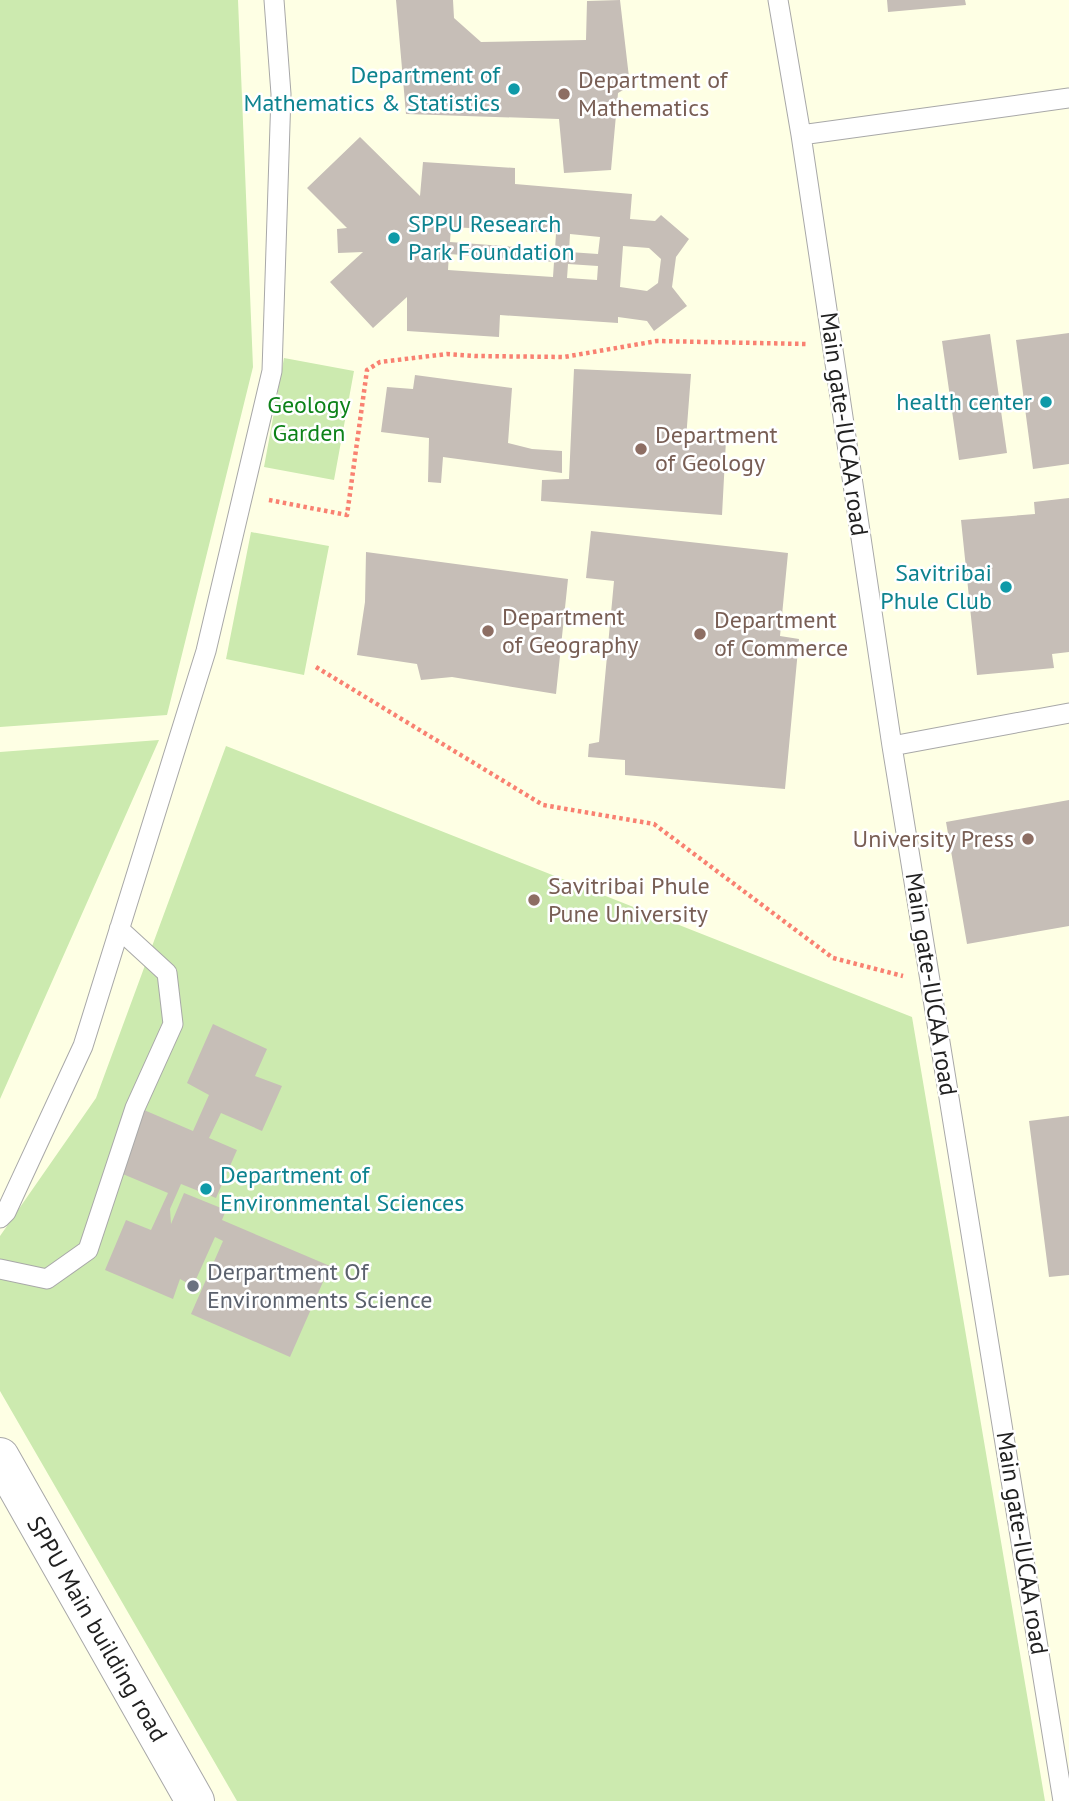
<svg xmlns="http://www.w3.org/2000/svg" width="1069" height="1801" font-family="'PT Sans',sans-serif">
<rect width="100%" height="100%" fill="#f1eee8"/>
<!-- education -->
<path fill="#feffe4" d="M0 0H1069V1801H0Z"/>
<!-- grass -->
<path fill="#cceaaf" d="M0 0H238L253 367 167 715 0 727Z
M284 358 354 371 334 480 264 467Z
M251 532 329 546 304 675 226 659Z
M159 740 0 1099V752Z
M226 746 912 1017 1045 1801H237L0 1391V1236L96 1098Z"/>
<!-- building -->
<path fill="#c6beb7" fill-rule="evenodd" d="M396 0H453L454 18 481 42 586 40 587 1 620 0 630 86 618 93 611 170 564 173 559 119 406 114Z
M887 0H965L966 5 888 12Z
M360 137 420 196 423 162 515 168V184L632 194 630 219 655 221 661 215 689 239 676 257 672 287 687 306 654 331 647 321 618 317V323L500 315 499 337 407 331V297L373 328 330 282 363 252 338 253 337 229 347 228 307 188ZM451 227 556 233 555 250 450 242ZM570 234 600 237 598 254 569 252ZM623 246 649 248 661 259 658 283 647 291 620 287ZM449 254 554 262 553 277 448 270ZM568 264 598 266 597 280 567 278Z
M1069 333V464L1033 469 1016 340Z
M990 334 1007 453 959 460 942 341Z
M574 369 691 374 686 439 726 440 722 515 541 501 542 480 569 479Z
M415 375 512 388 508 443 532 449 562 451V473L443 457 441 483 428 482 429 438 381 432 387 387 413 389Z
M1069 498V652L1052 654 1054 668 977 675 961 520 1035 514 1034 502Z
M591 531 788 553 780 636 799 639 785 789 625 775V760L588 757 589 744 599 742 614 581 586 578Z
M366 552 568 579 556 694 452 677 421 680 417 664 357 655 365 602Z
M1069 800V926L967 944 946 822Z
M213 1024 267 1049 255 1076 282 1086 262 1131 221 1113 209 1138 237 1150 216 1198 181 1184 170 1209 171 1224 184 1193 226 1210 222 1220 330 1266 290 1357 191 1314 223 1241 215 1237 193 1286 180 1279 173 1299 105 1270 126 1220 151 1230 168 1193 118 1172 144 1110 193 1131 209 1095 187 1083Z
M1069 1116V1275L1049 1277 1029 1121Z"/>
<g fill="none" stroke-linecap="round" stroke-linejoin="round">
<!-- service casing -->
<g stroke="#a8a8a8" stroke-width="21">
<path id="service" d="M778 0 801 135 892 746 1063 1801
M801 135 1069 98
M892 746 1069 713
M0 1218 6 1212 83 1046 206 651 272 371 281 94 274 0
M0 1269 47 1279 88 1250 135 1108 173 1024 167 973 119 929"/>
</g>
<!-- minor casing -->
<g stroke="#a8a8a8" stroke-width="40">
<path id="minor" d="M0 1457 195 1801"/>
</g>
<!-- path -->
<path stroke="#f98171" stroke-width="4.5" stroke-dasharray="3.5 3.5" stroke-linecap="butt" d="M269 500 347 515 367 370 380 362 447 354 476 356 564 357 657 341 806 344
M316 667 543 805 654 824 833 958 903 976"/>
<!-- service -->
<use href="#service" stroke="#fff" stroke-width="19"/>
<!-- minor -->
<use href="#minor" stroke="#fff" stroke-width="38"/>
</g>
<!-- markers -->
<g fill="#0f9aa8" stroke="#fff" stroke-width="2.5">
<circle cx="514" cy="89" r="7"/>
<circle cx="394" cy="238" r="7"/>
<circle cx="1046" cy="402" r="7"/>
<circle cx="1006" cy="587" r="7"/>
<circle cx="206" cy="1189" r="7"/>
</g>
<g fill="#8d6e63" stroke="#fff" stroke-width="2.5">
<circle cx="564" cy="94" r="7"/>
<circle cx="641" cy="449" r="7"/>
<circle cx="488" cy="631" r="7"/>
<circle cx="700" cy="634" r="7"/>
<circle cx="1028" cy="839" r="7"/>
<circle cx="534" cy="900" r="7"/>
</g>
<circle fill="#6b7280" stroke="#fff" stroke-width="2.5" cx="193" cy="1286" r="7"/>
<g text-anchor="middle" stroke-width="5" stroke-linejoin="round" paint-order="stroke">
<!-- culture labels -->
<g font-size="24" fill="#0d838f" stroke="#fff" text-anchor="end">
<text x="500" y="83">Department of<tspan x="500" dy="28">Mathematics &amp; Statistics</tspan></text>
<text x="408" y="232" text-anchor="start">SPPU Research<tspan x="408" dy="28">Park Foundation</tspan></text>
<text x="1032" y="410">health center</text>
<text x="992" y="581">Savitribai<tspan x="992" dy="28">Phule Club</tspan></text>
<text x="220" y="1183" text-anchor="start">Department of<tspan x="220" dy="28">Environmental Sciences</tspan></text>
</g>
<!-- education labels -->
<g font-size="24" fill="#785e54" stroke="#fff" text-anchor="start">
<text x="578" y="88">Department of<tspan x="578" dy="28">Mathematics</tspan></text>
<text x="655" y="443">Department<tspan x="655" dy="28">of Geology</tspan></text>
<text x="502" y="625">Department<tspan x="502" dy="28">of Geography</tspan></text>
<text x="714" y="628">Department<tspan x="714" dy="28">of Commerce</tspan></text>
<text x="1014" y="847" text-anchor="end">University Press</text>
<text x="548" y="894">Savitribai Phule<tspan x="548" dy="28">Pune University</tspan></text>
</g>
<!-- park labels -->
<g font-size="24" fill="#0d8218" stroke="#fff">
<text x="309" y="413">Geology<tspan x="309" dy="28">Garden</tspan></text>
</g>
<!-- street labels -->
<g font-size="24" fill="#212121" stroke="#fff">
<text transform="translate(844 424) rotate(82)" y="8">Main gate-IUCAA road</text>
<text transform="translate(931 984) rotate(81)" y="8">Main gate-IUCAA road</text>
<text transform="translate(1022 1543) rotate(81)" y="8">Main gate-IUCAA road</text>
<text transform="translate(97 1629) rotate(60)" y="8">SPPU Main building road</text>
</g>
<!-- worship labels -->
<g font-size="24" fill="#5b616d" stroke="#fff" text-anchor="start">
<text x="207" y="1280">Derpartment Of<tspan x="207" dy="28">Environments Science</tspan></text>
</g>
</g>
</svg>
